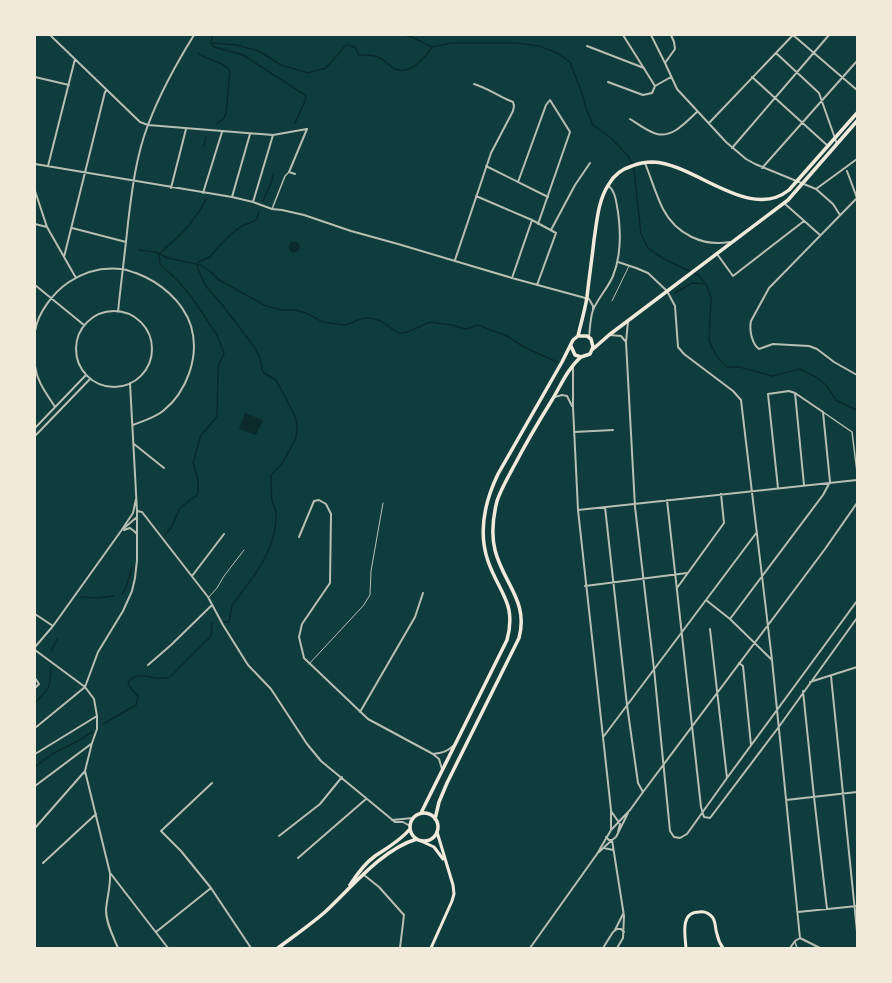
<svg xmlns="http://www.w3.org/2000/svg" width="892" height="983" font-family="'Fira Sans',sans-serif">
<rect width="100%" height="100%" fill="#0f3d3e"/>
<!-- water -->
<path fill="#0a2a2b" d="M288.5 247a5.5 5.5 0 1 1 11 0a5.5 5.5 0 1 1-11 0Z
M245 413 263 420 256 435 239 429Z"/>
<g fill="none" stroke-linecap="round" stroke-linejoin="round">
<!-- stream -->
<path stroke="#0a2a2b" stroke-width="1.5" d="M214 35 212 37 211 43 214 47 243 55 305 95 306 99 295 123
M403 35C414 36 422 43 432 47
M213 43 236 45 259 51 281 65 308 73 326 68 346 45 355 47 359 55C364 55 370 55 375 56 383 58 388 65 395 69 409 76 426 57 432 47L451 43H516L539 46 557 53 570 62 581 91 586 108 593 125 612 139 629 157 634 170 641 234 648 248 664 259 698 275 706 284 711 298 709 341 717 357 727 367H740L772 376 800 369 816 377 826 385 837 401 857 410
M198 53C208 61 222 60 230 71L226 114 224 118 217 124
M204 146 206 137
M263 201 271 183 273 174
M139 250 155 252 168 258 201 265 210 271 219 280 266 306 283 310H295L306 313 323 322 345 325 364 318H369L381 321 398 333H405L430 322 452 325 465 329 470 328 478 325 507 336 524 347 557 362
M675 293 692 283 706 284
M164 535 171 528 180 508 198 494V480L193 463 201 435 217 417 218 371 219 364 224 353 217 335 191 296 177 280 160 264 159 256C162 248 171 244 177 238 185 231 203 208 206 199
M122 594C129 586 128 577 132 568
M81 597 97 598 114 596
M223 622H229L232 606 236 600C255 575 277 548 276 514 276 509 273 505 272 500 271 492 271 483 271 475L282 464 296 438 297 424 294 414 276 380 264 373 262 369 260 358 255 348 224 307 205 285 197 266 198 262 210 257 224 241 236 230 244 225 252 222 257 219 259 212
M51 651 57 639
M35 703C50 688 50 688 51 668
M103 724 136 705 138 696 129 686 128 682C140 668 159 684 171 676L211 636 212 623
M35 767 52 754 78 741 92 732"/>
<!-- service -->
<path stroke="#b8beb3" stroke-width="1" d="M612 301 629 266
M209 597 217 588 224 576 244 550
M309 664 363 606 370 595 371 571 383 503"/>
<!-- pedestrian -->
<path stroke="#b8beb3" stroke-width="1.5" d="M272 209 285 176 289 172
M823 412 852 432 857 472
M795 942 797 948"/>
<!-- minor -->
<path stroke="#b8beb3" stroke-width="2" d="M50 35 140 122 148 125 273 135 307 129
M623 35 655 86
M651 35 665 63 677 89 726 142 746 159 755 164 816 189 833 204 840 215
M587 46 644 68
M776 53 819 93 837 144
M665 63 675 49 674 42 671 35
M35 77 69 85
M752 77 828 146
M608 82 643 95 652 93 655 86 671 77
M630 119C638 124 648 132 657 134 673 138 687 121 697 112
M709 123 793 35 857 90
M732 148 829 35
M645 163C651 178 656 195 663 209 676 234 703 247 730 242
M35 164 232 197 253 202 272 209 282 210 304 215 351 231 398 244 512 278 589 299 593 306V310
M48 166 75 59
M486 166 548 197
M762 168 857 61
M847 171 857 198
M295 174 289 172 307 129
M518 182 546 105 550 100 570 132 538 224
M171 188 186 129
M816 189 857 159
M35 191 47 227 76 278
M203 193 222 132
M476 196 532 220 556 233 537 285
M232 197 250 134
M857 198 769 288 751 321C749 330 752 344 759 349L773 344 809 346 817 349 834 362 857 375
M253 202 273 135
M784 203 820 235
M35 224 47 227
M72 228 126 242
M551 230 575 185 590 163
M717 254 733 276 804 221
M64 257 105 92 107 90
M455 260 491 153 513 111 514 106 513 102C499 97 488 88 474 84
M618 262 636 268 648 273 667 291 675 306 678 347 684 354 733 391 741 400 772 660 800 938
M512 278 532 220
M35 285 84 325
M76 349a38 38 0 1 1 76 0a38 38 0 1 1-76 0Z
M118 312C121 282 125 253 128 223 132 190 136 156 148 125 160 93 176 64 194 35
M628 322 626 342 635 507 654 669 670 831 674 837 680 838 687 834 727 778 857 601
M35 331C38 312 54 292 69 282 84 272 103 267 121 269 126 269 131 272 136 273 160 282 183 301 191 326 200 356 187 392 163 411 154 418 143 421 133 425
M610 335 621 336 626 342
M589 337C590 329 590 319 593 310 598 298 608 288 613 276 621 256 621 233 618 212 616 202 616 192 608 185
M35 366C37 382 47 394 55 407
M573 366V407L578 510 603 737 611 810V830
M795 393 804 485
M555 397 562 395 567 396 572 406
M35 428 86 375
M574 432 613 430
M35 436 90 379
M134 444 164 468
M667 500 701 807 704 817 710 818 778 728 857 618
M605 507 627 705 638 783 643 792
M578 510 857 480
M137 511 142 512 208 597 223 625 248 665 271 689 307 744 321 761 395 822H403L410 826
M123 529 137 517
M124 530 130 528 134 531 137 534
M299 537 314 501 319 500 326 504 331 514 330 583 302 624 299 637 304 658 368 719 433 754 439 759 442 769
M192 576 224 534
M585 586 687 573
M677 588 724 523 721 494
M706 600 730 619 772 660
M35 614 53 626
M730 619 823 495 830 482 823 412 795 393 789 391 768 394 778 488
M710 629 727 778
M35 647 53 626 121 531 133 513 136 499
M35 650 85 687 94 699 97 716V729L92 743 85 771 110 873C111 885 107 897 106 910 106 923 113 936 118 948
M739 663 743 666 751 745
M148 665 171 645 212 605
M831 676 857 931
M35 678 39 684 35 688
M810 682 857 667
M85 687 98 652 123 611 132 591 135 578 137 560V511L130 383
M803 691 814 797 827 909
M360 712 415 617 423 593
M35 728 85 687
M604 736 757 532
M35 754 97 716
M433 754C441 753 447 752 453 746
M212 783 161 831 181 851 211 888 251 948
M35 786 91 744
M786 800 857 792
M611 811 620 824 618 832
M392 820 413 818
M35 828 85 771
M279 836 320 804 342 777
M606 837 609 840H612L616 837 628 813
M612 840 624 916 623 938 617 948
M604 848 613 850
M599 852 612 840
M298 858 366 799
M43 863 96 814
M111 874 168 948
M364 875 379 887 404 915 400 948
M798 912 857 906
M615 930 623 914
M156 932 211 888
M530 948 597 854 611 830 630 810 643 792 825 549 857 503
M603 948 613 932 617 929H621L624 932
M790 948 795 941 800 938 820 948"/>
<!-- secondary -->
<path stroke="#f1e9da" stroke-width="3" d="M421 841 434 847 443 859
M431 948 452 901 454 894 453 885 437 832
M686 948C685 935 680 912 699 912 705 911 710 914 713 918 716 923 715 929 717 934 718 939 720 944 723 948"/>
<!-- primary -->
<path stroke="#f1e9da" stroke-width="3.5" d="M578 336C581 323 585 310 587 297 589 278 592 259 594 240 597 221 598 200 609 184 614 175 622 169 632 166 639 163 646 162 653 162 696 164 749 222 789 190L857 113
M593 349 609 335 788 200 857 121
M410 827a14 14 0 1 1 28 0a14 14 0 1 1-28 0Z
M421 813 507 640C517 603 499 593 488 561 478 532 485 501 498 474L562 362 573 340 578 336H587L591 339 593 347 590 354 581 357 575 355 571 346
M435 819 439 802 447 783 519 638C529 601 503 583 495 550 491 534 493 517 497 501 501 489 508 477 514 466 526 443 539 421 552 400 561 385 568 368 581 357
M350 885C357 874 364 864 375 856 387 848 400 841 410 829
M278 948C294 936 310 925 325 912 351 888 382 849 417 839"/>
</g>
<!-- border -->
<rect width="892" height="983" fill="none" stroke="#f1e9da" stroke-width="72"/>
</svg>
